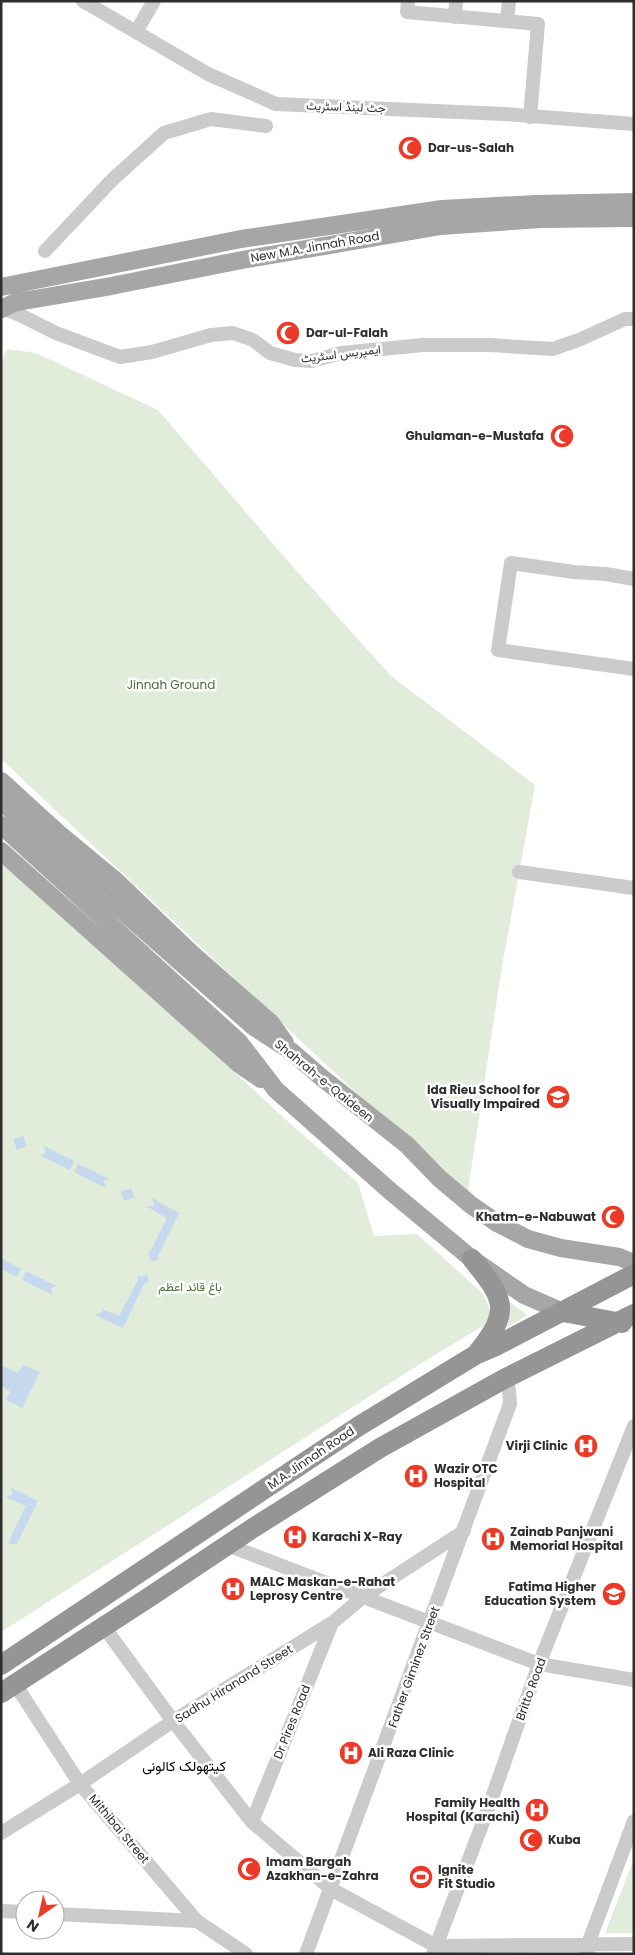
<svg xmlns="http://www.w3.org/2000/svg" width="635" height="1955" font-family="Poppins,Vazirmatn,sans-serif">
<rect width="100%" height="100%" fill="#fff"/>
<!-- green -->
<path fill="#e1ecdb" d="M7 349 36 353 158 410 293 567 391 676 535 785 501 972 467 1197 1 759V363Z
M1 860 76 926 285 1119 358 1183 374 1236 417 1234 482 1293C490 1305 493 1315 483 1326L420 1364 1 1632Z
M506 1299 527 1315 507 1328Z
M634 1859V1933H605Z"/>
<!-- water -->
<path fill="#c6d8ed" d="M23 1136 27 1146 17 1150 13 1139Z
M44 1146 74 1161 70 1170 40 1155 46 1154Z
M78 1164 110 1179 103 1181 106 1188 74 1172Z
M131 1188 135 1197 124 1201 121 1191Z
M152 1198 179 1213 158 1256 159 1259 152 1262 148 1253 150 1252 167 1218 147 1207 154 1205Z
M1 1258 21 1269 17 1277 1 1269Z
M26 1271 57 1286 51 1288 53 1295 22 1280Z
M147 1275 149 1282 144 1284 123 1328 95 1315 103 1312 102 1309 119 1316 138 1280 137 1277Z
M1 1365 18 1373 23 1365 40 1372 22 1408 6 1400 10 1391 1 1386Z
M10 1487 38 1501 16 1545 8 1543 26 1506 6 1497 13 1494Z"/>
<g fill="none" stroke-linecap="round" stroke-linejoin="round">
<!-- minor -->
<path stroke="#cbcbcb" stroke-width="14" d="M83 1 208 74 276 104 504 114 634 124
M408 1 407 12 538 24 530 117
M455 17 456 1
M507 21 509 1
M136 32 154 1
M45 251 112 180 164 133 211 119 266 126
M2 308 20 315 56 333 120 357 152 352 211 335 233 333 253 340 270 353 295 360 312 361 341 353 423 345H489L553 349 581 339 625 319H634
M634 579 606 574 574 572 511 563 498 650 634 669
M519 872 634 888
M227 1545 539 1664 634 1680
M104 1627 173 1721 252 1822 331 1889 436 1946 634 1944
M15 1684 80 1784 197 1921 246 1954
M252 1822 332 1623
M1 1833 80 1784 173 1721 332 1623 363 1597 464 1531
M1 1911 25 1912
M55 1914 197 1921
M306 1954 510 1404 509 1390 504 1379
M433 1954 488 1809 539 1664 634 1426
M587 1954 588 1944 634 1821"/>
<!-- major -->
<path stroke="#a6a6a6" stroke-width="18" d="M1 287 241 239 442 209 536 204 634 202
M1 309 16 302 111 286 242 260 441 226 541 219 634 218
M1 781 58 833 116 881 190 952 271 1023 285 1043
M1 801 102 893 254 1027 291 1051 321 1077 407 1145 439 1178 471 1205 497 1223 528 1239 561 1248 619 1257 634 1263
M1 825 239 1042 276 1090 389 1190 472 1259 524 1295 563 1312
M1 851 239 1064 261 1079"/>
<!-- highway -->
<path stroke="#959595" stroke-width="20" d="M472 1259C504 1298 512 1310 478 1352
M563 1312 622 1323
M1 1665 359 1426 477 1354 496 1346 634 1274
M1 1693 145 1600 253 1528 380 1448 504 1379 634 1314"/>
</g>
<!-- icons -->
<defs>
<g id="mosque-disc" transform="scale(1.25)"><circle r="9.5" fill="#ed3a28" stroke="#fff"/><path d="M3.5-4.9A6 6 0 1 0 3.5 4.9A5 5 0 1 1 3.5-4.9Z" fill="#fff"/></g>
<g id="university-disc" transform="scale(1.25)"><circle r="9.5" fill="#ed3a28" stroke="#fff"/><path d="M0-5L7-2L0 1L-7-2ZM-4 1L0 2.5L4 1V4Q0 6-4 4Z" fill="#fff"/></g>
<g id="hospital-disc" transform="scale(1.25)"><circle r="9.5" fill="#ed3a28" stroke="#fff"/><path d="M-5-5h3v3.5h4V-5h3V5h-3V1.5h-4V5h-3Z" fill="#fff"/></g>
<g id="stadium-disc" transform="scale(1.25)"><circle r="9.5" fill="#ed3a28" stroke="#fff"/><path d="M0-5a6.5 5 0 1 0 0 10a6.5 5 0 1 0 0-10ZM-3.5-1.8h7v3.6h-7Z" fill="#fff"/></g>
</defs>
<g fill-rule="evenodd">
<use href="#mosque-disc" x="410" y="148"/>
<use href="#mosque-disc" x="288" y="333"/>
<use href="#mosque-disc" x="562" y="436"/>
<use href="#university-disc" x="558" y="1097"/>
<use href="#mosque-disc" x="613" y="1217"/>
<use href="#hospital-disc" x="586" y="1446"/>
<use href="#hospital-disc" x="416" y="1476"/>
<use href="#hospital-disc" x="295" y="1537"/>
<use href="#hospital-disc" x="493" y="1539"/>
<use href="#hospital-disc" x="233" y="1589"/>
<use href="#university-disc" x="614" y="1594"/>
<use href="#hospital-disc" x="351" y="1753"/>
<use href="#hospital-disc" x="537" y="1810"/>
<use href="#mosque-disc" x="531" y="1840"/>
<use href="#mosque-disc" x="249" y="1869"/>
<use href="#stadium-disc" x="421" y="1877"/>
</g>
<g text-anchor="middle" stroke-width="5" stroke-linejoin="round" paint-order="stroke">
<!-- street labels -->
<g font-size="12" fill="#2e2e2e" stroke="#fff">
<text transform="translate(346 107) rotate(2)" y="4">جٹ لینڈ اسٹریٹ</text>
<text transform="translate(315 247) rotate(-10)" y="4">New M.A. Jinnah Road</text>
<text transform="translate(341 354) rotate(-7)" y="4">ایمپریس اسٹریٹ</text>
<text transform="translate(324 1081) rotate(39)" y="4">Shahrah-e-Qaideen</text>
<text transform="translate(311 1458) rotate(-34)" y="4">M.A. Jinnah Road</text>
<text transform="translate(414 1667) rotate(-70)" y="4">Father Giminez Street</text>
<text transform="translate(234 1684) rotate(-32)" y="4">Sadhu Hiranand Street</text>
<text transform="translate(531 1689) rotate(-70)" y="4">Britto Road</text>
<text transform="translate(292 1722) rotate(-68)" y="4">Dr Pires Road</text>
<text transform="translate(119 1829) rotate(50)" y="4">Mithibai Street</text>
</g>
<!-- poi labels -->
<g font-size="12" font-weight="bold" fill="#2e2e2e" stroke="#fff" text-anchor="start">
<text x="428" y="152">Dar-us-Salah</text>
<text x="306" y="337">Dar-ul-Falah</text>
<text x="544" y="440" text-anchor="end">Ghulaman-e-Mustafa</text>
<text x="540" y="1094" text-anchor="end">Ida Rieu School for<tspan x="540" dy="14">Visually Impaired</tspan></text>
<text x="596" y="1221" text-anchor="end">Khatm-e-Nabuwat</text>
<text x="568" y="1450" text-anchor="end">Virji Clinic</text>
<text x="434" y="1473">Wazir OTC<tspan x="434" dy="14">Hospital</tspan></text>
<text x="510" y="1536">Zainab Panjwani<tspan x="510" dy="14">Memorial Hospital</tspan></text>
<text x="312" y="1541">Karachi X-Ray</text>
<text x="250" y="1586">MALC Maskan-e-Rahat<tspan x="250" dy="14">Leprosy Centre</tspan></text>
<text x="596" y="1591" text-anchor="end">Fatima Higher<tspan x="596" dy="14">Education System</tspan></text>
<text x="368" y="1757">Ali Raza Clinic</text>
<text x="520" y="1807" text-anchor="end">Family Health<tspan x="520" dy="14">Hospital (Karachi)</tspan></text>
<text x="548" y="1844">Kuba</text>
<text x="266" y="1866">Imam Bargah<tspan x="266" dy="14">Azakhan-e-Zahra</tspan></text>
<text x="438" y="1874">Ignite<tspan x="438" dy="14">Fit Studio</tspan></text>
</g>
<!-- park labels -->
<g font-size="12" fill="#496c39" stroke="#fff">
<text x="171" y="689">Jinnah Ground</text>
<text x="190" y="1291">باغ قائد اعظم</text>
</g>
<!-- neighbourhood labels -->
<g font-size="14" fill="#000" stroke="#fff">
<text x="184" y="1771">کیتھولک کالونی</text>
</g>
</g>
<!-- border -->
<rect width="635" height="1955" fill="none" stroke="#2e2e2e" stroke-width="5"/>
<!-- north arrow -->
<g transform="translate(40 1915) rotate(214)"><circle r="24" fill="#ffffff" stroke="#ababab"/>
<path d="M0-4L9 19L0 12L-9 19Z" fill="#ed3a28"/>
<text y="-8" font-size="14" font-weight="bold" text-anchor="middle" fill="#2e2e2e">N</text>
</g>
</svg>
